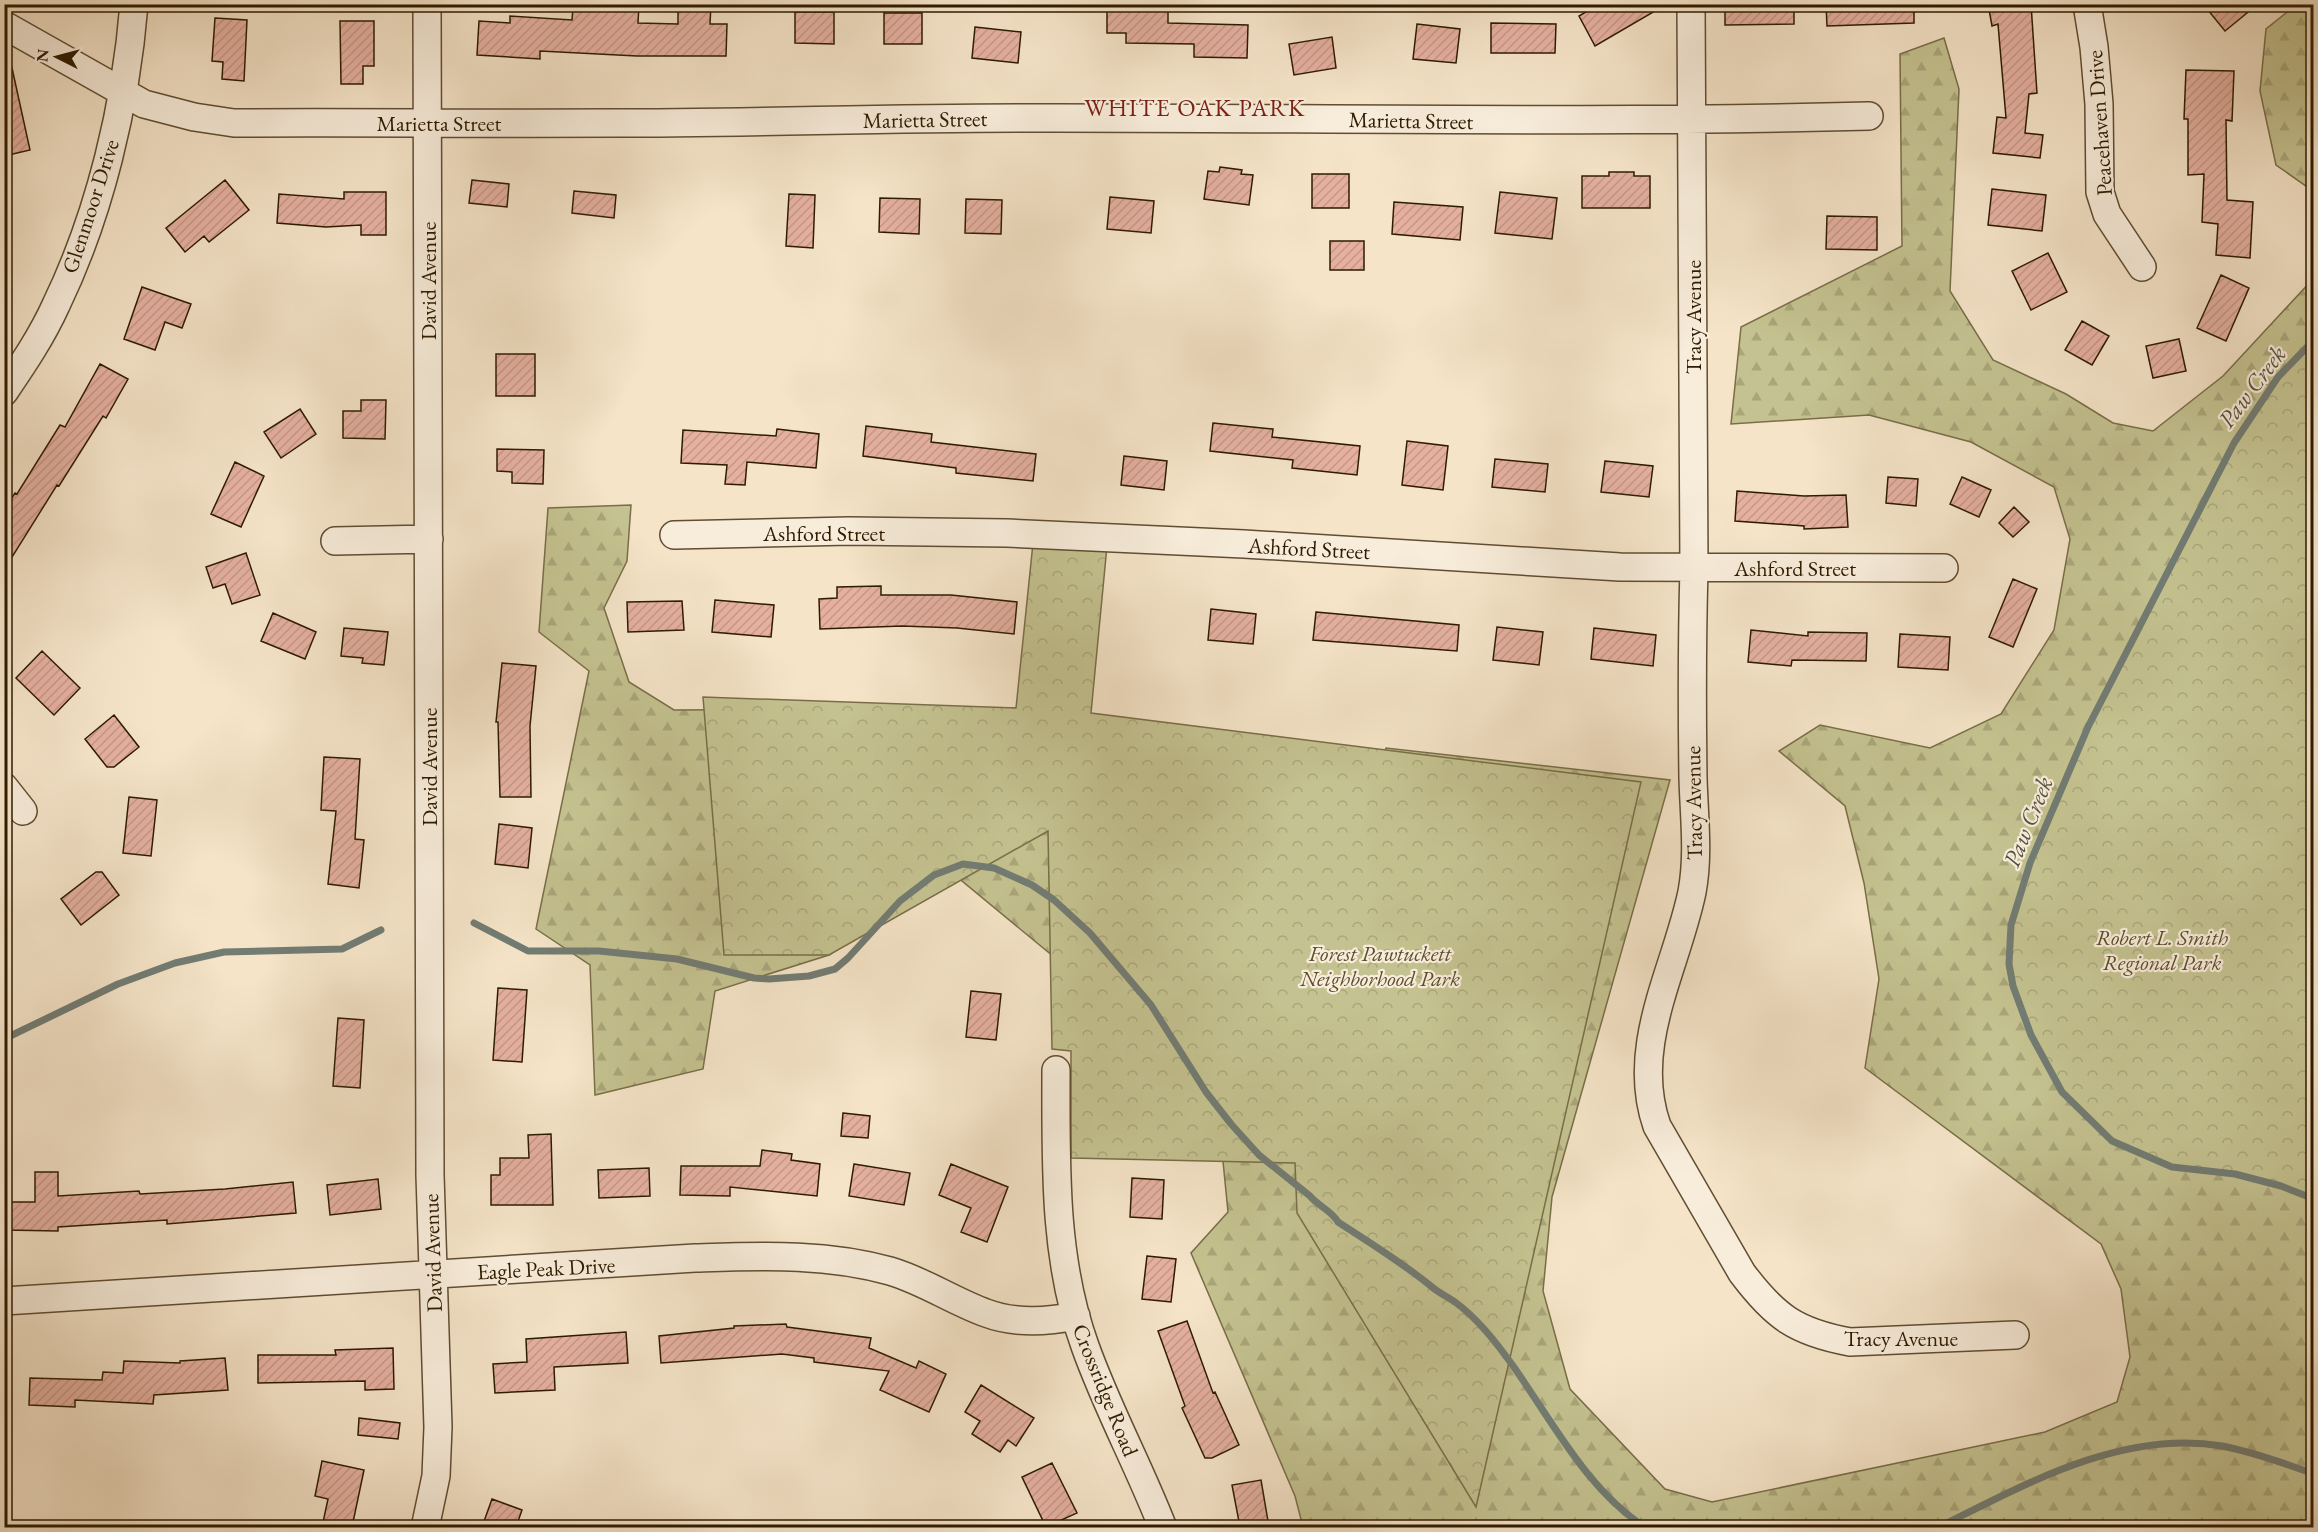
<svg xmlns="http://www.w3.org/2000/svg" width="2318" height="1532" font-family="'EB Garamond',serif">
<defs>
<pattern id="forest-firs" width="22" height="20" patternUnits="userSpaceOnUse" patternTransform="scale(1.5)"><rect width="22" height="20" fill="#c4c290"/><path d="M5 1l3.5 6h-7zM16 11l3.5 6h-7z" fill="#a9a67a"/></pattern>
<pattern id="park-crowns" width="20" height="18" patternUnits="userSpaceOnUse" patternTransform="scale(1.5)"><rect width="20" height="18" fill="#c4c290"/><path d="M2 6a3 3 0 1 1 6 0M12 15a3 3 0 1 1 6 0" fill="none" stroke="#a9a67a"/></pattern>
<pattern id="building-hatch" width="6" height="6" patternUnits="userSpaceOnUse" patternTransform="scale(1.5)"><rect width="6" height="6" fill="#e5b0a0"/><path d="M-1 1l2-2M0 6l6-6M5 7l2-2" fill="none" stroke="#c59788"/></pattern>
</defs>
<rect width="100%" height="100%" fill="#f5e4c8"/>
<filter id="stains"><feTurbulence type="fractalNoise" baseFrequency=".00333" numOctaves="4"/><feColorMatrix values="0 0 0 0 .2 0 0 0 0 .09 0 0 0 0 .02 0 0 0 .5 -.17"/></filter>
<radialGradient id="worn" r=".72"><stop offset=".6" stop-color="#630" stop-opacity="0"/><stop offset="1" stop-color="#630" stop-opacity=".3"/></radialGradient>
<!-- forest -->
<path fill="url(#forest-firs)" stroke="#796e48" stroke-width="1.5" d="M2296 5H2313V191L2276 165 2260 91 2266 29Z
M1944 38 1959 89 1950 291 1993 360 2066 394 2113 423 2153 431 2223 376 2313 279V1527H1303L1295 1496 1191 1253 1228 1212 1221 1141 1071 971 951 872 829 955 715 991 703 1069 595 1095 590 965 536 929 589 671 539 632 548 508 631 505 627 561 604 608 629 682 674 710 1016 708 1376 772 1386 748 1670 780 1552 1197 1543 1291 1570 1389 1665 1489 1712 1502 2045 1432 2117 1402 2130 1357 2121 1289 2101 1244 1865 1068 1879 979 1864 883 1845 806 1779 751 1820 725 1930 748 2001 714 2054 630 2070 539 2054 487 1971 442 1869 415 1731 424 1741 327 1902 246 1900 54Z"/>
<!-- park -->
<path fill="url(#park-crowns)" stroke="#796e48" stroke-width="1.5" d="M2313 340V1199L2281 1186 2235 1174 2172 1167 2112 1141 2062 1092 2031 1035 2013 986 2009 964 2011 925 2030 863 2088 727 2234 443 2278 377Z
M1033 543 1107 546 1091 713 1641 782 1476 1507 1297 1213 1295 1163 1071 1158V1051L1052 1049 1048 831 829 955H724L703 697 1016 708Z"/>
<g fill="none" stroke-linecap="round" stroke-linejoin="round">
<!-- stream -->
<path stroke="#727c73" stroke-width="7" d="M2314 340 2278 377 2234 443 2088 727 2030 863 2011 925 2009 964 2013 986 2031 1035 2062 1092 2112 1141 2172 1167 2235 1174 2281 1186 2314 1199
M474 923 528 951H599L677 959 754 978 769 979 809 976 835 969 848 958 900 901 934 875 963 864 994 868 1032 885 1054 900 1090 933 1151 1005 1206 1092 1231 1124 1259 1155 1310 1196C1318 1206 1332 1211 1338 1222 1370 1243 1403 1263 1432 1287 1439 1293 1448 1297 1455 1302 1466 1310 1477 1321 1485 1330 1541 1394 1574 1481 1646 1528
M4 1039 118 984 175 963 224 952 342 949 381 930
M1937 1528C2024 1485 2122 1429 2222 1446 2253 1452 2284 1463 2314 1474"/>
</g>
<!-- building -->
<path fill="url(#building-hatch)" stroke="#2e1b00" stroke-width="1.5" d="M601 4H639L638 23 678 24V4H711L710 24H727L726 56H637L540 51V59L477 55 479 21 510 23V16L572 20 573 7 601 9Z
M1599 4H1667L1595 46 1579 16Z
M1725 4H1794V24L1725 25Z
M1826 4H1914V23L1827 26Z
M1988 4H2031L2037 93 2029 94 2025 133 2043 135 2040 158 1993 153 1997 117 2006 118 1998 24 1992 26Z
M2203 4H2258L2225 31Z
M1107 10 1168 11V23L1248 25 1247 58 1194 57V44L1126 43V33H1107Z
M795 12H834V44L795 43Z
M884 13H922V44H884Z
M215 18 247 20 244 81 222 79 223 62 212 61Z
M340 21H374V66H363V84H341Z
M1491 23 1556 24 1555 53H1491Z
M1417 24 1460 29 1456 63 1413 59Z
M975 27 1021 32 1018 63 972 58Z
M1332 37 1336 68 1294 75 1289 44Z
M12 68 30 150 4 156V69Z
M2186 70 2234 71 2232 121 2226 120 2227 200 2253 202 2250 258 2216 255 2218 224 2202 222 2204 174 2188 175V119H2184Z
M1220 167 1242 170 1241 174 1253 175 1249 205 1204 199 1208 171 1219 172Z
M1609 172H1634V176H1650V208H1582V176H1609Z
M1312 174H1349V208H1312Z
M225 180 249 210 209 242 204 236 185 252 166 228Z
M472 180 509 184 507 207 469 203Z
M1992 189 2046 195 2042 231 1988 225Z
M574 191 616 195 614 218 572 213Z
M344 192H386V235H361V225L326 227 277 223 279 194 344 199Z
M1500 192 1557 198 1552 239 1495 233Z
M789 194 815 195 813 248 786 246Z
M1110 197 1154 201 1151 233 1107 229Z
M880 198 920 199 919 234 879 232Z
M966 199 1002 200 1001 234 965 233Z
M1394 202 1463 207 1460 240 1392 234Z
M1827 216 1877 217V250L1826 249Z
M1330 241H1364V270H1330Z
M2048 253 2067 292 2031 310 2012 271Z
M2221 275 2249 288 2226 341 2197 328Z
M142 287 191 304 182 328 165 322 155 350 124 339Z
M2082 321 2109 336 2092 365 2065 350Z
M2179 339 2186 371 2153 378 2146 346Z
M496 354H535V396H496Z
M100 364 128 379 106 418 103 416 59 486 57 485 4 570V510L15 493 17 494 60 425 65 427Z
M361 400H386L385 439 343 438V411H361Z
M300 409 316 434 281 458 264 432Z
M1213 423 1273 429 1272 437 1360 446 1357 475 1292 468 1293 460 1210 451Z
M866 426 932 434 931 442 1036 454 1033 481 956 473V468L863 456Z
M777 429 819 434 816 468 747 462 745 485 725 484 727 465 681 463 683 430 776 436Z
M1407 441 1448 446 1443 490 1402 485Z
M497 449 544 450 543 484 512 483V472L497 471Z
M1124 456 1167 461 1164 490 1121 485Z
M1495 459 1548 464 1545 492 1492 487Z
M1605 461 1653 466 1649 497 1601 492Z
M235 462 264 476 241 527 211 514Z
M1888 477 1918 479 1916 506 1886 503Z
M1962 477 1991 490 1979 517 1950 504Z
M1737 491 1804 496 1846 495 1848 527 1804 529V526L1735 521Z
M2014 507 2029 522 2013 537 1999 523Z
M246 553 260 595 232 604 225 584 213 588 206 567Z
M2013 579 2037 589 2013 647 1989 637Z
M881 586V595H951L1017 602 1014 634 957 628 902 626 820 629 819 599 837 598V587Z
M715 600 774 605 771 637 712 632Z
M682 601 684 630 628 632 627 602Z
M1211 609 1256 614 1253 644 1208 640Z
M1316 612 1459 625 1457 651 1313 640Z
M273 613 316 632 305 659 261 641Z
M1497 627 1543 632 1539 665 1493 660Z
M344 628 388 632 384 665 362 663 363 658 341 656Z
M1594 628 1656 635 1653 666 1591 659Z
M1751 630 1808 636V632L1867 633 1866 661 1792 660 1791 666 1748 662Z
M1900 634 1950 637 1948 670 1898 667Z
M42 651 80 688 54 715 16 678Z
M502 663 536 666 530 726 531 797H500L498 722H496Z
M114 715 139 747 114 767H107L85 739Z
M324 757 360 759 355 839 364 840 359 888 328 884 336 811 321 810Z
M129 797 157 800 151 856 123 853Z
M499 824 532 828 528 868 495 864Z
M96 872H102L119 895 81 925 61 899Z
M498 988 527 990 522 1062 493 1060Z
M971 991 1001 994 996 1040 966 1037Z
M338 1018 364 1020 360 1088 333 1086Z
M843 1113 870 1116 868 1138 841 1136Z
M551 1134 553 1205H491V1175H500V1158H529L528 1135Z
M762 1150 792 1154 791 1160 820 1164 817 1196 730 1187V1196L680 1195 681 1166H760Z
M854 1164 910 1173 904 1205 849 1196Z
M951 1164 1008 1187 987 1242 961 1232 971 1208 939 1195Z
M649 1168 650 1196 599 1198 598 1170Z
M35 1172H58V1196L139 1191 140 1194 225 1189 293 1182 296 1213 167 1224V1220L58 1227V1231L5 1230V1202H35Z
M1132 1178 1164 1180 1162 1219 1130 1217Z
M378 1179 381 1209 330 1215 327 1185Z
M1147 1256 1176 1259 1171 1302 1142 1299Z
M1187 1321 1213 1393 1215 1392 1239 1445 1212 1458H1205L1182 1408 1185 1406 1158 1331Z
M786 1324 787 1327 871 1338 869 1348 916 1368 919 1361 946 1374 929 1412 880 1390 889 1371 814 1362V1358L782 1354 661 1363 659 1336 734 1328V1326Z
M626 1332 628 1363 554 1367 555 1390 495 1393 493 1364 527 1362 526 1339Z
M393 1348 394 1389 365 1390V1381L258 1383V1355H336L335 1350Z
M225 1358 228 1390 154 1395 153 1404 75 1400V1407L29 1405 30 1378 102 1380 103 1372 123 1373 124 1361 180 1363V1361Z
M981 1385 1034 1418 1016 1446 1008 1440 1000 1452 972 1434 980 1421 965 1412Z
M359 1418 400 1423 398 1439 358 1435Z
M322 1461 364 1470 352 1527H322L328 1499 315 1496Z
M1052 1463 1077 1513 1046 1527 1022 1477Z
M1261 1480 1269 1527H1240L1232 1485Z
M492 1499 522 1510 516 1527H482Z"/>
<g fill="none" stroke-linecap="round" stroke-linejoin="round">
<!-- minor casing -->
<g stroke="#604d32" stroke-width="30">
<path id="minor" d="M1691 4 1694 569C1692 638 1692 708 1693 778 1694 815 1699 855 1692 892 1676 969 1629 1046 1657 1126L1742 1273C1775 1317 1796 1332 1850 1342L2015 1335
M2087 4 2094 47 2099 104 2100 192 2107 214 2142 267
M4 25 144 104 194 117 234 123C360 122 486 124 612 123 760 123 908 117 1056 118 1327 118 1598 123 1869 116
M4 392C23 364 42 336 56 305 100 214 126 105 134 4
M674 535 849 531 1007 533 1244 544 1620 567 1944 568
M335 541 429 539
M4 787 23 811
M1056 1070C1056 1162 1053 1258 1085 1346 1107 1408 1139 1466 1163 1528
M4 1301 695 1258C761 1256 826 1253 890 1271 924 1281 953 1301 986 1313 1015 1324 1046 1322 1076 1316
M425 1528 436 1476 438 1427 430 1175 427 4"/>
</g>
<!-- minor -->
<use href="#minor" stroke="#f8eddb" stroke-width="27"/>
</g>
<g text-anchor="middle" stroke-width="4.5" stroke-linejoin="round" paint-order="stroke">
<!-- street labels -->
<g font-size="22" fill="#2e1b00" stroke="#f8eddb">
<text transform="translate(925 119) rotate(-1)" y="8">Marietta Street</text>
<text transform="translate(1411 120) rotate(1)" y="8">Marietta Street</text>
<text x="439" y="131">Marietta Street</text>
<text transform="translate(2099 123) rotate(-94)" y="8">Peacehaven Drive</text>
<text transform="translate(90 206) rotate(-72)" y="8">Glenmoor Drive</text>
<text transform="translate(428 281) rotate(-90)" y="8">David Avenue</text>
<text transform="translate(1693 317) rotate(-90)" y="8">Tracy Avenue</text>
<text x="824" y="541">Ashford Street</text>
<text transform="translate(1309 548) rotate(3)" y="8">Ashford Street</text>
<text x="1795" y="576">Ashford Street</text>
<text transform="translate(429 767) rotate(-90)" y="8">David Avenue</text>
<text transform="translate(1693 803) rotate(-91)" y="8">Tracy Avenue</text>
<text transform="translate(432 1253) rotate(-92)" y="8">David Avenue</text>
<text transform="translate(546 1268) rotate(-3)" y="8">Eagle Peak Drive</text>
<text x="1901" y="1346">Tracy Avenue</text>
<text transform="translate(1106 1390) rotate(68)" y="8">Crossridge Road</text>
</g>
<!-- park labels -->
<g font-size="22" font-style="italic" fill="#5b4d2b" stroke="#f8eddb">
<text x="2162" y="945">Robert L. Smith<tspan x="2162" dy="25">Regional Park</tspan></text>
<text x="1380" y="961">Forest Pawtuckett<tspan x="1380" dy="25">Neighborhood Park</tspan></text>
</g>
<!-- neighbourhood labels -->
<g font-size="24" letter-spacing="1.5" fill="#7a1f14" stroke="#f8eddb">
<text x="1195" y="116">WHITE OAK PARK</text>
</g>
<!-- water labels -->
<g font-size="24" font-style="italic" fill="#565343" stroke="#f8eddb">
<text transform="translate(2252 387) rotate(-53)" y="8">Paw Creek</text>
<text transform="translate(2028 822) rotate(-68)" y="8">Paw Creek</text>
</g>
</g>
<!-- margin -->
<rect width="2318" height="1532" fill="none" stroke="#f5e4c8" stroke-width="24"/>
<rect x="6" y="6" width="2306" height="1520" fill="none" stroke="#2e1b00" stroke-width="3"/>
<rect x="12" y="12" width="2294" height="1508" fill="none" stroke="#2e1b00" stroke-width="1.5"/>
<!-- north arrow -->
<g transform="translate(57 57) rotate(276)" stroke="#f8eddb" stroke-width="4.5" paint-order="stroke">
<path d="M0-4.5L10 22L0 15L-10 22Z" fill="#2e1b00"/>
<text y="-9" font-size="16" font-weight="bold" text-anchor="middle" fill="#2e1b00">N</text>
</g>
<rect width="100%" height="100%" filter="url(#stains)"/>
<rect width="100%" height="100%" fill="url(#worn)"/>
</svg>
